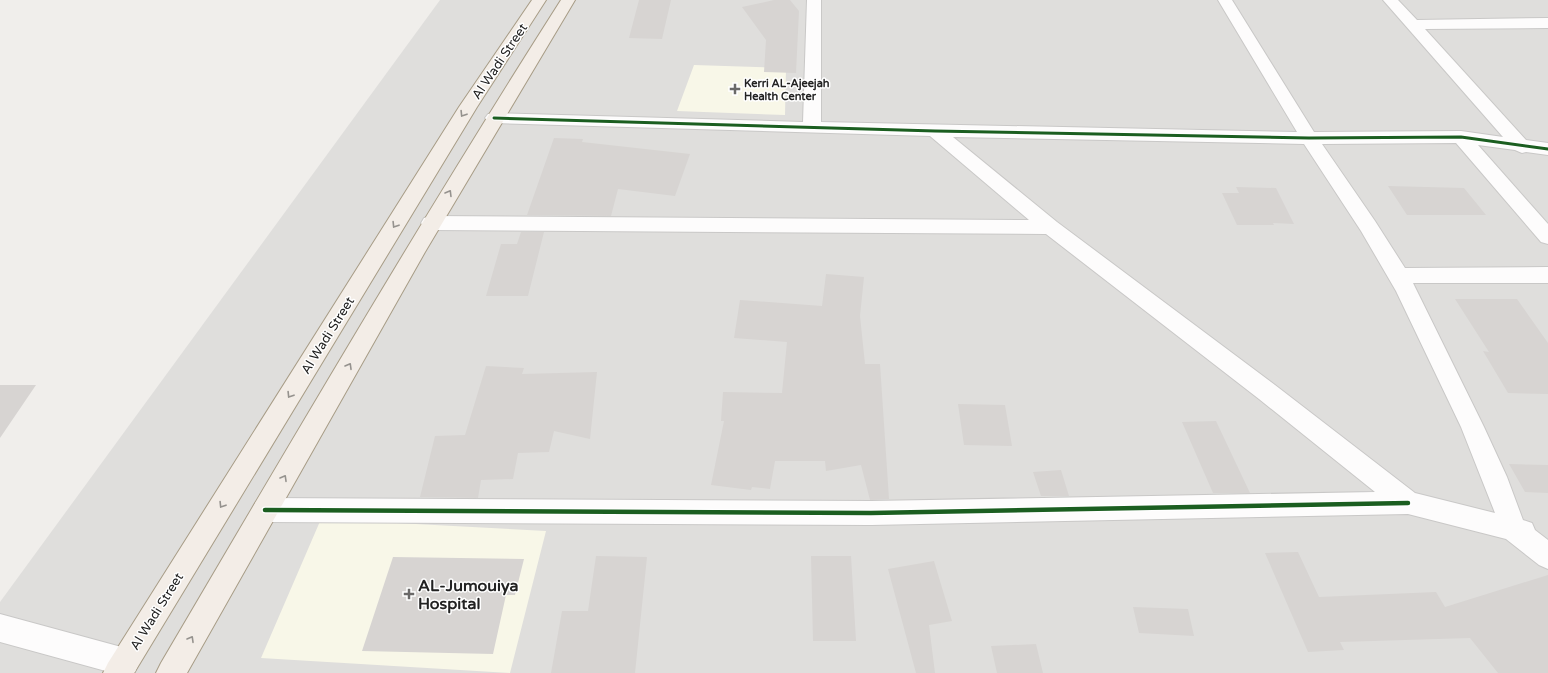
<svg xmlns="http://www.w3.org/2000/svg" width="1548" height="673" font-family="'Varela Round',sans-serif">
<rect width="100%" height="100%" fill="#f0eeeb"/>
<!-- residential -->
<path fill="#dfdedc" d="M440 0H1548V673H0V602Z"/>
<!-- education -->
<path fill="#f8f7e8" d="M694 65 786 68 785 115 677 111Z
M321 519 546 531 510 673 261 658Z"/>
<!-- building -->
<path fill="#d7d4d2" d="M639 0H671L662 39 629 38Z
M774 0H790L799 11 796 73 764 72 766 40 742 7Z
M554 138 583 139 582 142 690 154 675 196 618 189 611 216 527 215Z
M1388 186 1464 188 1486 215H1407Z
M1236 187 1276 188 1294 224 1273 223 1274 225H1237L1222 193H1239Z
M521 232H544L528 296H486L501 244H517Z
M826 274 864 277 860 316 865 364H880L889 499 870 500 861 465 826 471 825 461H775L770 489 752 487 751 490 711 485 724 421H721L723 392 782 393 787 342 734 338 740 300 822 306Z
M1455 299H1517L1548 343V394L1508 393 1483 351 1489 352Z
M486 366 524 368 522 374 597 372 590 439 554 431 549 452 518 453 513 479 481 480 478 498 420 497 435 436 465 435Z
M0 385H36L0 438Z
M958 404 1005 405 1012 446 964 445Z
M1216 421 1250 493H1213L1182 422Z
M1509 464 1548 465V493L1525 492Z
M1061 470 1069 496H1041L1033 472Z
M1298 552 1319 597 1436 592 1445 607 1548 575V673H1498L1470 638 1340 642 1344 650 1308 652 1265 553Z
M596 556 647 557 635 673H551L562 611H588Z
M811 556H851L856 641H813Z
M393 557 524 559 515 595H506L493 654 362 651Z
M934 561 952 621 929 625 935 673H916L888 569Z
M1133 607 1188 609 1194 636 1139 633Z
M1036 644 1043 673H997L991 646Z"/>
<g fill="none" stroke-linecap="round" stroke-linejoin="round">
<!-- minor casing -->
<g stroke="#c9c8c7" stroke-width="2">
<path id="minor" d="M807 0H821V122L1297 132 1218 0H1232L1314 132 1461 131 1503 137 1383 0H1398L1417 20 1548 18V28L1425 29 1526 140 1548 143V155L1526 152 1522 153 1515 150 1478 145 1548 224V244L1541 242 1456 143 1322 144 1375 221 1405 268 1548 267V283H1413L1484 427 1507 477 1523 520 1532 523 1535 530 1548 540V569L1539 565 1506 539 1408 514 871 525 265 522 256 518 252 510 256 502 265 498 871 501 1375 492 1259 399 1046 234 431 230 424 228 421 223 424 218 431 216 1029 220 930 136 494 123 488 122 485 118 488 114 494 113 803 122ZM953 137 1304 144 1361 231 1396 291 1461 427 1495 513 1415 493 1275 385 1057 222Z
M0 614 125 648 135 652 139 662 135 672 133 673H113L0 642Z"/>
</g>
<!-- major casing -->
<g stroke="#a79c86" stroke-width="2">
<path id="major" d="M532 0H546L477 107 134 673H103L108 663 459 107Z
M561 0H575L425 252 187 673H156L161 663C292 440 422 218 561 0Z"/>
</g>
<!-- minor -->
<use href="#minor" fill="#fdfcfc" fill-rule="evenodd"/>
<!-- major -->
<use href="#major" fill="#f3ede7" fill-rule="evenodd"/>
<!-- cycleway-far1 casing -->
<g stroke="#fff" stroke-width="5">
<path id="cycleway-far1" d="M494 118 935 131 1309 138 1461 137 1548 149"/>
</g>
<!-- cycleway casing -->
<g stroke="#fff" stroke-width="7">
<path id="cycleway" d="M265 510 871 513 1408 503"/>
</g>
<!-- cycleway-far1 -->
<use href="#cycleway-far1" stroke="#1b5e20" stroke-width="3"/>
<!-- cycleway -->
<use href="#cycleway" stroke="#1b5e20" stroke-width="4.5"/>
</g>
<!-- one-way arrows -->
<defs><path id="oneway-chevron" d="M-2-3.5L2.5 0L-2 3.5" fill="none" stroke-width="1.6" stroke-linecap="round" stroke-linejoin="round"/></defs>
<g stroke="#95928e">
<use href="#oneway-chevron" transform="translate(463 114) rotate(122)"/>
<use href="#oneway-chevron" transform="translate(449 193) rotate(-59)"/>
<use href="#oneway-chevron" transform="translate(395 225) rotate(122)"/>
<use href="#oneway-chevron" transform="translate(349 366) rotate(-60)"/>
<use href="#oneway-chevron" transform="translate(290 395) rotate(122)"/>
<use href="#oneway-chevron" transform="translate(284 478) rotate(-60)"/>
<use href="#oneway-chevron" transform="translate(222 505) rotate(122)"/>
<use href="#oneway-chevron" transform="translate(191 639) rotate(-60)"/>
</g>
<!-- markers -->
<g fill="#6a6968" stroke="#fff" stroke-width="1.5">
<path d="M733 83h4v4h4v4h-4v4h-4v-4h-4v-4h4z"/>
<path d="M407 588h4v4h4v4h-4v4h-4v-4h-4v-4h4z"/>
</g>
<g text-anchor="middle" stroke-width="3" stroke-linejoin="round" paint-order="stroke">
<!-- far-poi labels -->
<g font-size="11" font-weight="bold" fill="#222" stroke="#fff" text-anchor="start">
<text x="744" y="87">Kerri AL-Ajeejah<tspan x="744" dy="13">Health Center</tspan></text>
</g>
<!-- street labels -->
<g font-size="13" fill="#222" stroke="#fff">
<text transform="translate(499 61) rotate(-56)" y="5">Al Wadi Street</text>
<text transform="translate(327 335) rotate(-58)" y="5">Al Wadi Street</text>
<text transform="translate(156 611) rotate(-58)" y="5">Al Wadi Street</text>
</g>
<!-- near-poi labels -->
<g font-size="16" font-weight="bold" fill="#222" stroke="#fff" text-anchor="start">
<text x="418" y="591">AL-Jumouiya<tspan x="418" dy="18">Hospital</tspan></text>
</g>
</g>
</svg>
